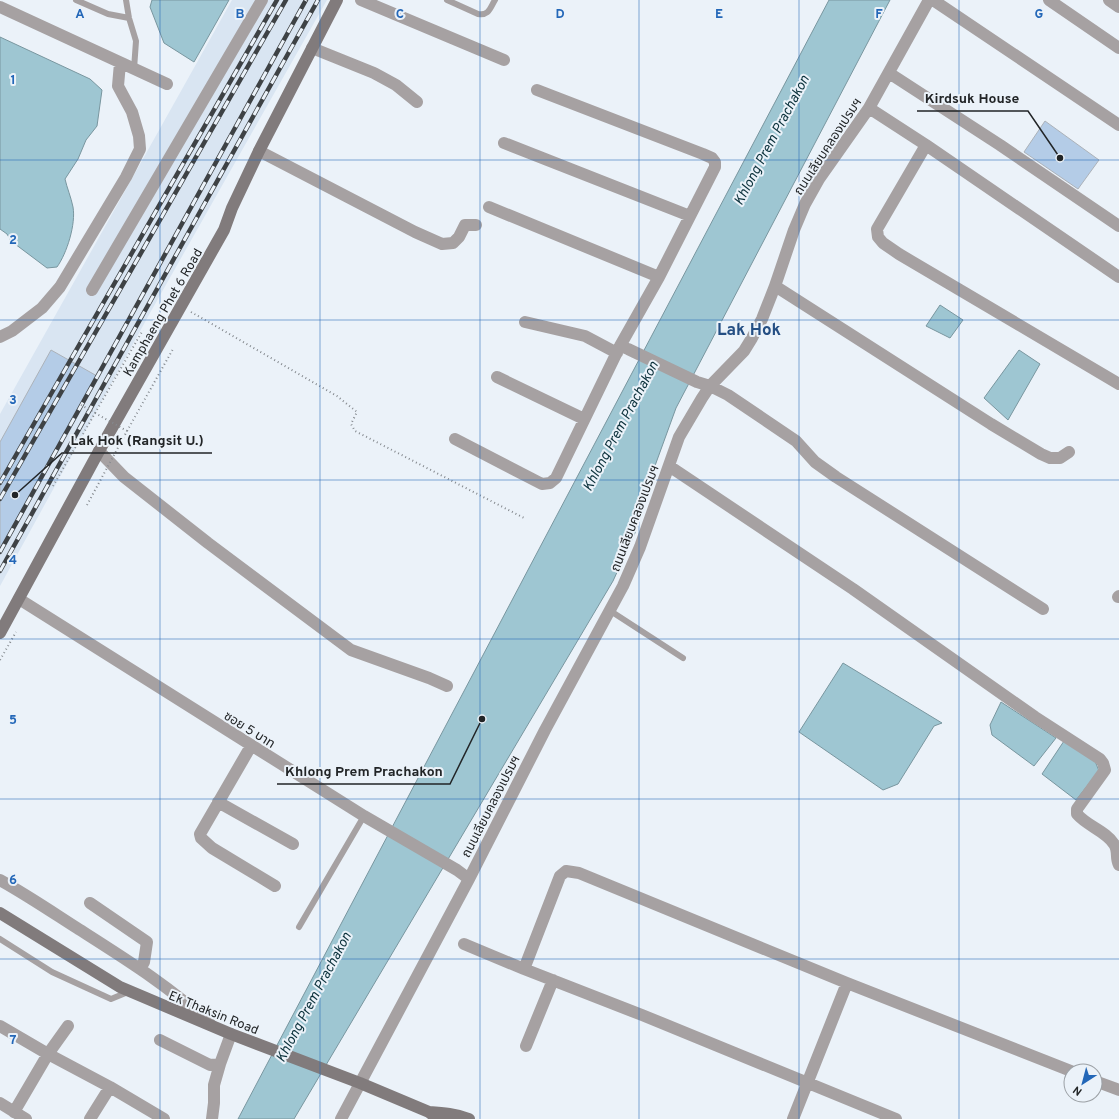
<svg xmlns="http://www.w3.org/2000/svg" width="1119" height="1119" font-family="Overpass,'Noto Sans Thai',sans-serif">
<rect width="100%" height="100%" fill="#ebf2f9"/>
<!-- built -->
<path fill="#d9e5f2" d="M232 0H327L150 313 0 586V414Z"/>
<!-- water -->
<path fill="#9ec6d2" stroke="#79969f" d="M152 0H229L194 62 164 43 150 7Z
M829 0H890L676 408 652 474 635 533 613 581 294 1119H238Z
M0 37 90 79 102 90 97 126 86 140 78 159 65 179C67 188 71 197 73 207 76 224 67 253 57 267L47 268 11 241 7 234 0 229Z
M940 305 963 320 950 338 926 326Z
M1019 350 1040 364 1008 420 984 398Z
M843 663 942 723 934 726 898 784 883 790 799 732Z
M1001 702 1056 738 1034 766 992 735 990 725Z
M1064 741 1095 761 1099 771 1076 800 1042 774Z"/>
<!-- building -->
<path fill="#b4cce7" stroke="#acb2b9" d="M1045 121 1099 160 1078 189 1024 152Z
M51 350 97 376 0 549V442Z"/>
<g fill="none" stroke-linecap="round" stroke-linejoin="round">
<!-- path -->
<path stroke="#858a8f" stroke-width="2" stroke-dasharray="1 3" stroke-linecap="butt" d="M191 312 337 396 357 412 351 424 355 431 526 519
M127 431 173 349
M53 486 143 330
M0 660 16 632"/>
<!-- lane -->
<path stroke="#a6a1a2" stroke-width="6" d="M76 0 108 14 129 18
M126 0 129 18 136 41 134 69
M447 0 478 14C489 16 490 8 495 0
M609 610 683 658
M299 927 364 816
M0 939 52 972 111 999 128 992"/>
<!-- street -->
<path stroke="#a6a1a2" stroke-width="12" d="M361 0 504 60
M933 0 1119 125
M1049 0 1119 48
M1109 0 1119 7
M0 7 167 84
M312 48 374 73 396 85 417 102
M889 73 1000 145 1119 226
M537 90 703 154 712 158 715 162V167L659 277 620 346
M869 108 926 145 1119 277
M504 143 690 216
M926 145 877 229 878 237 883 243 899 254 1119 384
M259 151 415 232 442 244 453 243 459 237 465 225H476
M489 207 659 277
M775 286 991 424 1041 454 1050 458H1060L1069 452
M92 290 262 0
M525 322 585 336 617 353
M0 337 12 331 42 308 60 287 126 177 140 149 139 136 132 112 118 86 120 63
M497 377 584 419
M455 439 542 484 550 483 556 478 620 346 628 349 697 382 710 386 728 395 796 441 815 462 836 477 1043 609
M99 451 124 477 208 543 351 650 429 678 447 686
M669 466 853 589 1035 717 1100 759 1103 763 1105 770 1077 809V814C1087 826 1106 831 1114 844 1119 851 1115 858 1119 865
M1118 597 1119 596
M19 599 364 816 457 870 469 879
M251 746 200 834 201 838 212 848 275 886
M218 802 293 844
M0 880C27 895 52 912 77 928 124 958 171 987 211 1025
M90 903 147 942 144 962 140 969
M464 944 524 969 642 1015 896 1119
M524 969 560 876 566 871 579 873 847 983 1071 1071
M0 1026 48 1054 110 1087 164 1119
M160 1040 210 1065 220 1064 231 1034
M526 1046 553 980
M1095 1081 1119 1090
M0 1103 26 1119
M14 1112 48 1054 68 1026
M90 1119 110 1087
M212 1119 214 1103V1085L220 1064
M341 1119 469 879 545 730 623 586 640 547 679 437 702 398 710 386 744 351 752 338 762 319 775 286 794 230 805 204 819 179 869 108 929 0
M793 1119 847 983"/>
<!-- secondary -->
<path stroke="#817b7c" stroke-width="12" d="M0 633 99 451 224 230 232 208 259 151 337 0
M0 913 120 987 231 1034 360 1083 429 1112 438 1119
M429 1112C443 1113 456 1114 469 1119"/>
<!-- rail casing -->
<g stroke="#3e4245" stroke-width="4.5">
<path id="rail" d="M0 483 277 0
M0 499 286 0
M0 552 306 0
M0 571 318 0"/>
</g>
<!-- rail -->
<use href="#rail" stroke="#ebf2f9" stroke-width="3" stroke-dasharray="9" stroke-linecap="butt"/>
<!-- path-bridge -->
<path stroke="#858a8f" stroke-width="2" stroke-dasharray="1 3" stroke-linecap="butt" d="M81 405 127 431 87 505"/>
</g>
<!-- grid -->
<path fill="none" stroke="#2367b8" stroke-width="1" stroke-opacity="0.55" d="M160 0V1119M320 0V1119M480 0V1119M639 0V1119M799 0V1119M959 0V1119M0 160H1119M0 320H1119M0 480H1119M0 639H1119M0 799H1119M0 959H1119"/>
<g text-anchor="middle" stroke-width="4" stroke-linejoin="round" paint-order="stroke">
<!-- street labels -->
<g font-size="13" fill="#222527" stroke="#ebf2f9">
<text transform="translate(827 146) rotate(-57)" y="5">ถนนเลียบคลองเปรมฯ</text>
<text transform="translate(162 312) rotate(-60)" y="5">Kamphaeng Phet 6 Road</text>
<text transform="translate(634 518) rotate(-69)" y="5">ถนนเลียบคลองเปรมฯ</text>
<text transform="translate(250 729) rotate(32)" y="5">ซอย 5 บาท</text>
<text transform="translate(490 806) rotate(-63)" y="5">ถนนเลียบคลองเปรมฯ</text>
<text transform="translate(214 1012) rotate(22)" y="5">Ek Thaksin Road</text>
</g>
<!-- water labels -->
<g font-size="14" font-style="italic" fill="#0a303a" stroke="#ebf2f9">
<text transform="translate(771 140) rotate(-62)" y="5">Khlong Prem Prachakon</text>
<text transform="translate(620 426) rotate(-62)" y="5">Khlong Prem Prachakon</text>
<text transform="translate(313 997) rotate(-62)" y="5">Khlong Prem Prachakon</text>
</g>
<!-- district labels -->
<g font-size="17" font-weight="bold" fill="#244e83" stroke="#ebf2f9">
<text x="749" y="335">Lak Hok</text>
</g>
</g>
<g font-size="13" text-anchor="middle" font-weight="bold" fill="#2367b8" stroke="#ebf2f9" stroke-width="4" stroke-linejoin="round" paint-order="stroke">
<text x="80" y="18">A</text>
<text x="240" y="18">B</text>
<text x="400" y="18">C</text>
<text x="560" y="18">D</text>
<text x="719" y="18">E</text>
<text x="879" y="18">F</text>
<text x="1039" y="18">G</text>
<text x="13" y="84">1</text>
<text x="13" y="244">2</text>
<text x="13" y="404">3</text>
<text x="13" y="564">4</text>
<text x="13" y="724">5</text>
<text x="13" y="884">6</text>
<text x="13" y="1044">7</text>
</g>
<!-- callouts -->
<path fill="none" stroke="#222527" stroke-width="1.5" d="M1060 158L1028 111H917M15 495L62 453H212M482 719L450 784H277"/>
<g fill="#222527" stroke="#ebf2f9" stroke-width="1.5">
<circle cx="1060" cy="158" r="4"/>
<circle cx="15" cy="495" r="4"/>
<circle cx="482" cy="719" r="4"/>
</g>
<g font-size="14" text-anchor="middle" font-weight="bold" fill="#222527" stroke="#ebf2f9" stroke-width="4" stroke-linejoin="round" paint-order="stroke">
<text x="972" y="103">Kirdsuk House</text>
<text x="137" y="445">Lak Hok (Rangsit U.)</text>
<text x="364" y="776">Khlong Prem Prachakon</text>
</g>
<!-- north arrow -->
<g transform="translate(1083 1083) rotate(216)"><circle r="19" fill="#ebf2f9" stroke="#9ba0a5"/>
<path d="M0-3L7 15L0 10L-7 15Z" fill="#2367b8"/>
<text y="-6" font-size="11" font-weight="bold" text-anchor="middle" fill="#222527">N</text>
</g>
</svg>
